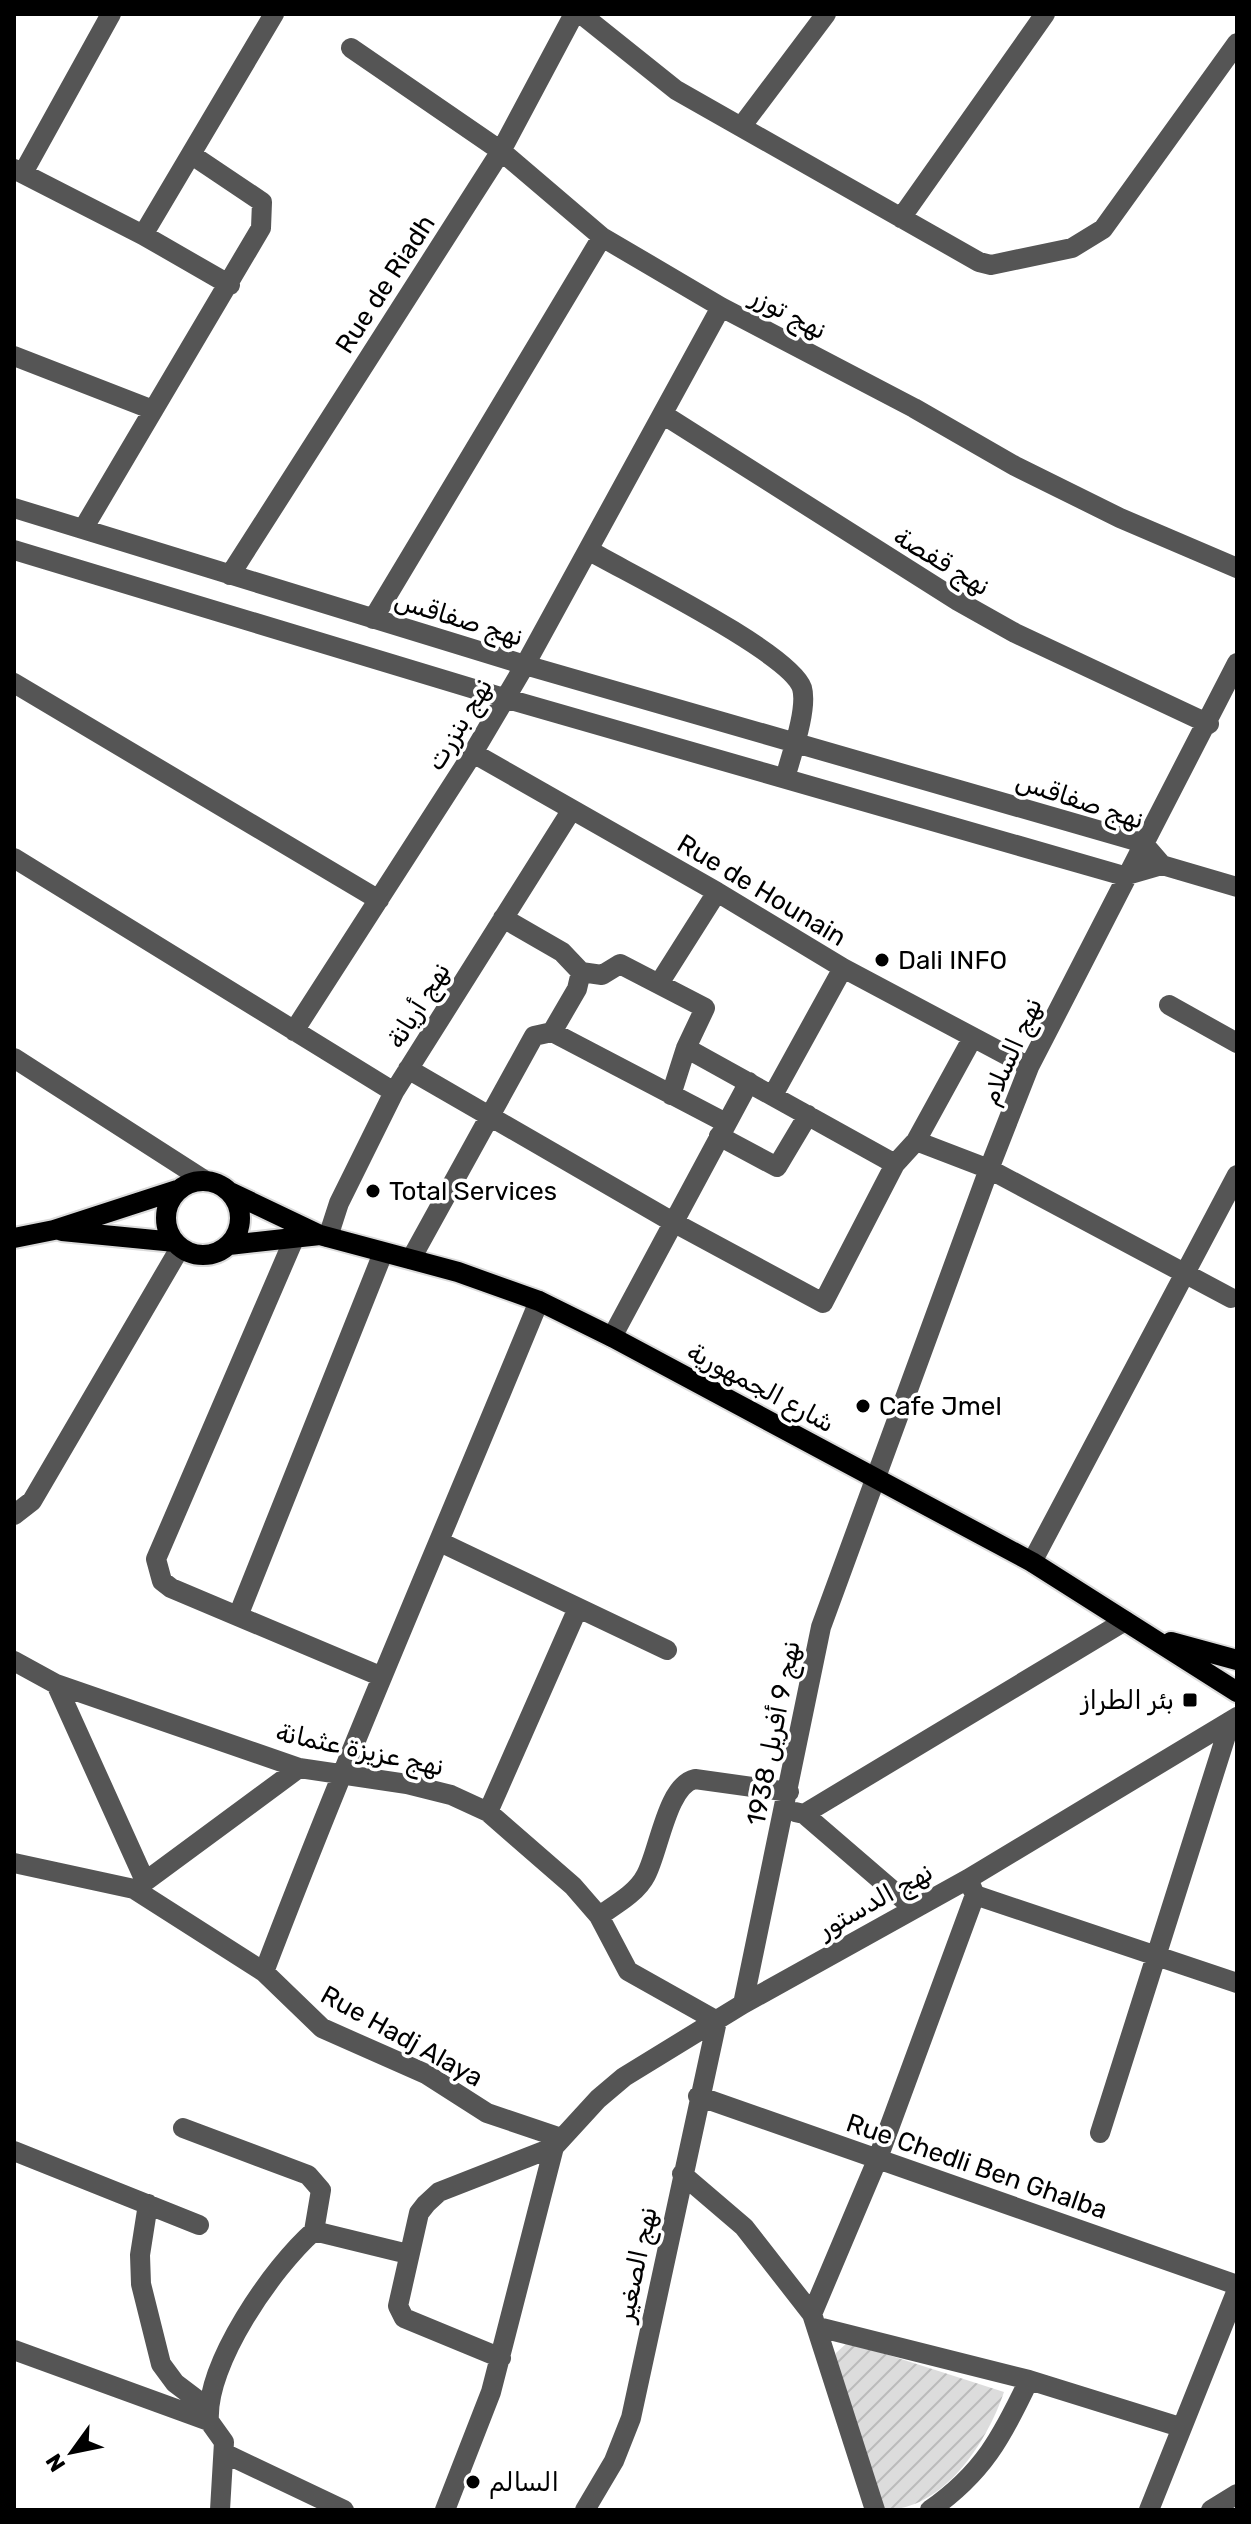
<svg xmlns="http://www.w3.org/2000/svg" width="1251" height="2524" font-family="Rubik,'Noto Naskh Arabic',sans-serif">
<defs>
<pattern id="garden-furrows" width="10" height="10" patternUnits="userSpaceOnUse" patternTransform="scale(2)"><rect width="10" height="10" fill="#dcdcdc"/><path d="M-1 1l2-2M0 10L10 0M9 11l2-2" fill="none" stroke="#bbb"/></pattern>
</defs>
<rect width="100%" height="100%" fill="#fff"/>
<!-- garden -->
<path fill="url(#garden-furrows)" d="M848 2342 1004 2392C987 2442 944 2510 884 2510L835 2365 836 2353Z"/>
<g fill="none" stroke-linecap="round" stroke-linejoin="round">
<!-- major casing -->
<g stroke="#dbdbdb" stroke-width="24">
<path id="major" d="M166 1218a37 37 0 1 1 74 0a37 37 0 1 1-74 0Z
M230 1192 320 1235 458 1272 539 1301 612 1337 1032 1562 1237 1692
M62 1231 175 1242
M14 1238 54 1230 177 1190
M229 1245 320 1235
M1171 1642 1237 1660"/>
</g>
<!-- minor -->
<path stroke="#555" stroke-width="20" d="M581 14 676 90 979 262 991 265 1072 248 1103 229 1237 43
M351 48 501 151 602 237 721 307 914 408 1015 466 1120 518 1237 568
M741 127 826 14
M14 169 143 235 230 285
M23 173 111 14
M901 218 1045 14
M143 235 274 14
M14 356 153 410
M664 415 958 601 1015 633 1209 724
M14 508 525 665 1143 843 1162 865
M83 529 261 228 262 202 192 155
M14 550 504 698 1124 876 1162 865
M590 551C628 573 791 653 802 688 808 709 791 756 785 778
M230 575 501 151 574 14
M373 619 602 237
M14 683 379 900
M473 753 717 892 843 968 1029 1067
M14 858 394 1092
M1162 865 1237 887
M503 918 562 952 581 972 602 975 620 964 705 1008 686 1048 671 1095
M660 982 717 892
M1169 1005 1237 1043
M294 1031 473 753 525 665 721 307
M552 1032 726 1123
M686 1048 895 1164
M14 1058 204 1180
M408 1069 671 1221 823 1303 895 1164 916 1141 972 1039
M773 1095 843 968
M719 1136 777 1167 808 1115
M916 1141 989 1169 1231 1298
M328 1237 339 1203 394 1092 571 811
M294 1239 156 1559 162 1581 171 1588 380 1676
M411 1259 534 1036 552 1032 577 989 581 972
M612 1337 749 1082
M14 1515 32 1501 180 1248
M440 1542 667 1650
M1032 1562 1237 1175
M238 1616 383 1253
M14 1661 56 1684 145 1881
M56 1684 299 1768 407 1784 451 1795 488 1812 573 1886 599 1916 628 1971 717 2021 631 2418 614 2461 585 2510
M488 1812 578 1608
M795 1812 804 1814 912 1907
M804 1814 1125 1621
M14 1863 134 1889 264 1972 322 2028 426 2074 487 2113 561 2138
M135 1889 299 1768
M975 1895 1237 1983
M599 1916C615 1905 637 1893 646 1875 659 1851 667 1785 695 1779L789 1792
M264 1972C350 1746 447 1525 539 1301
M743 2004 821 1627 989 1169 1029 1067 1237 663
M698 2096 1237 2285
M183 2128 308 2175 321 2190 314 2231
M1100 2133 1230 1723
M14 2151 199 2225
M682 2174 744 2227 812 2314 875 2510
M148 2204 140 2255 141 2284 161 2364 175 2383 208 2408
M812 2314 878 2158 975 1895 968 1879
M818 2327 1029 2380 1180 2427
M14 2350 209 2421
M501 2358 404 2318 398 2306 419 2213 426 2204 439 2192 554 2147
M224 2453 344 2510
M220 2510 224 2442 209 2421C205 2364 273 2267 314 2231L408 2254
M445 2510 491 2392 554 2147 598 2099 624 2077 743 2004 968 1879 1237 1717
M930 2510C983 2473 1002 2437 1029 2380
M1149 2510 1237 2290
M1211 2510 1237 2494"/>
<!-- major -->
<use href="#major" stroke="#000" stroke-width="20"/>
</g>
<!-- markers -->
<g fill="#000" stroke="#fff" stroke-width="3">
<circle cx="882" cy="960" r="8"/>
<circle cx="373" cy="1191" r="8"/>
<circle cx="863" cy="1406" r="8"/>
<rect x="1182" y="1692" width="16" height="16" rx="4"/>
<circle cx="473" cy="2482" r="8"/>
</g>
<g text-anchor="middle" stroke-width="7" stroke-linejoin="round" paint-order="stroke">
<!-- street labels -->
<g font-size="26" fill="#000" stroke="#fff">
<text transform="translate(385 284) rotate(-57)" y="9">Rue de Riadh</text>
<text transform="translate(789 313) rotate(28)" y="9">نهج توزر</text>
<text transform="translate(942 561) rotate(31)" y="9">نهج قفصة</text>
<text transform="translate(459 618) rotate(17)" y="9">نهج صفاقس</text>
<text transform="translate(459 724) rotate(-59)" y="9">نهج بنزرت</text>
<text transform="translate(1080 800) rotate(18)" y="9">نهج صفاقس</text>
<text transform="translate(762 890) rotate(31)" y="9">Rue de Hounain</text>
<text transform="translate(418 1005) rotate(-58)" y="9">نهج أريانة</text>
<text transform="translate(1011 1051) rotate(-66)" y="9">نهج السلام</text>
<text transform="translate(761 1387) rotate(28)" y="9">شارع الجمهورية</text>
<text transform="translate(773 1733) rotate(-79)" y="9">نهج 9 أفريل 1938</text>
<text transform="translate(360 1749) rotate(12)" y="9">نهج عزيزة عثمانة</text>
<text transform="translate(875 1900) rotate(-29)" y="9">نهج الدستور</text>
<text transform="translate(402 2036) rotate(29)" y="9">Rue Hadj Alaya</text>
<text transform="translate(977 2166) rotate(19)" y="9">Rue Chedli Ben Ghalba</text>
<text transform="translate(636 2264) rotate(-78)" y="9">نهج الصغير</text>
</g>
<!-- poi labels -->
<g font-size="26" fill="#000" stroke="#fff" text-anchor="start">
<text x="898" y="969">Dali INFO</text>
<text x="389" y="1200">Total Services</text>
<text x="879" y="1415">Cafe Jmel</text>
<text x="1174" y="1709" text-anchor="end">بئر الطراز</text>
<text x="489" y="2491">السالم</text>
</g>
</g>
<!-- border -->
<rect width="1251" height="2524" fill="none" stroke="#000000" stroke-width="32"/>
<!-- north arrow -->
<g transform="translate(72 2452) rotate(237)" stroke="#ffffff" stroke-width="6" paint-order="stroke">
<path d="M0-6L14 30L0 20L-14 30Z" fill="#000000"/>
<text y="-12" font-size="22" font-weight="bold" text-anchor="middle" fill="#000000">N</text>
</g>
</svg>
